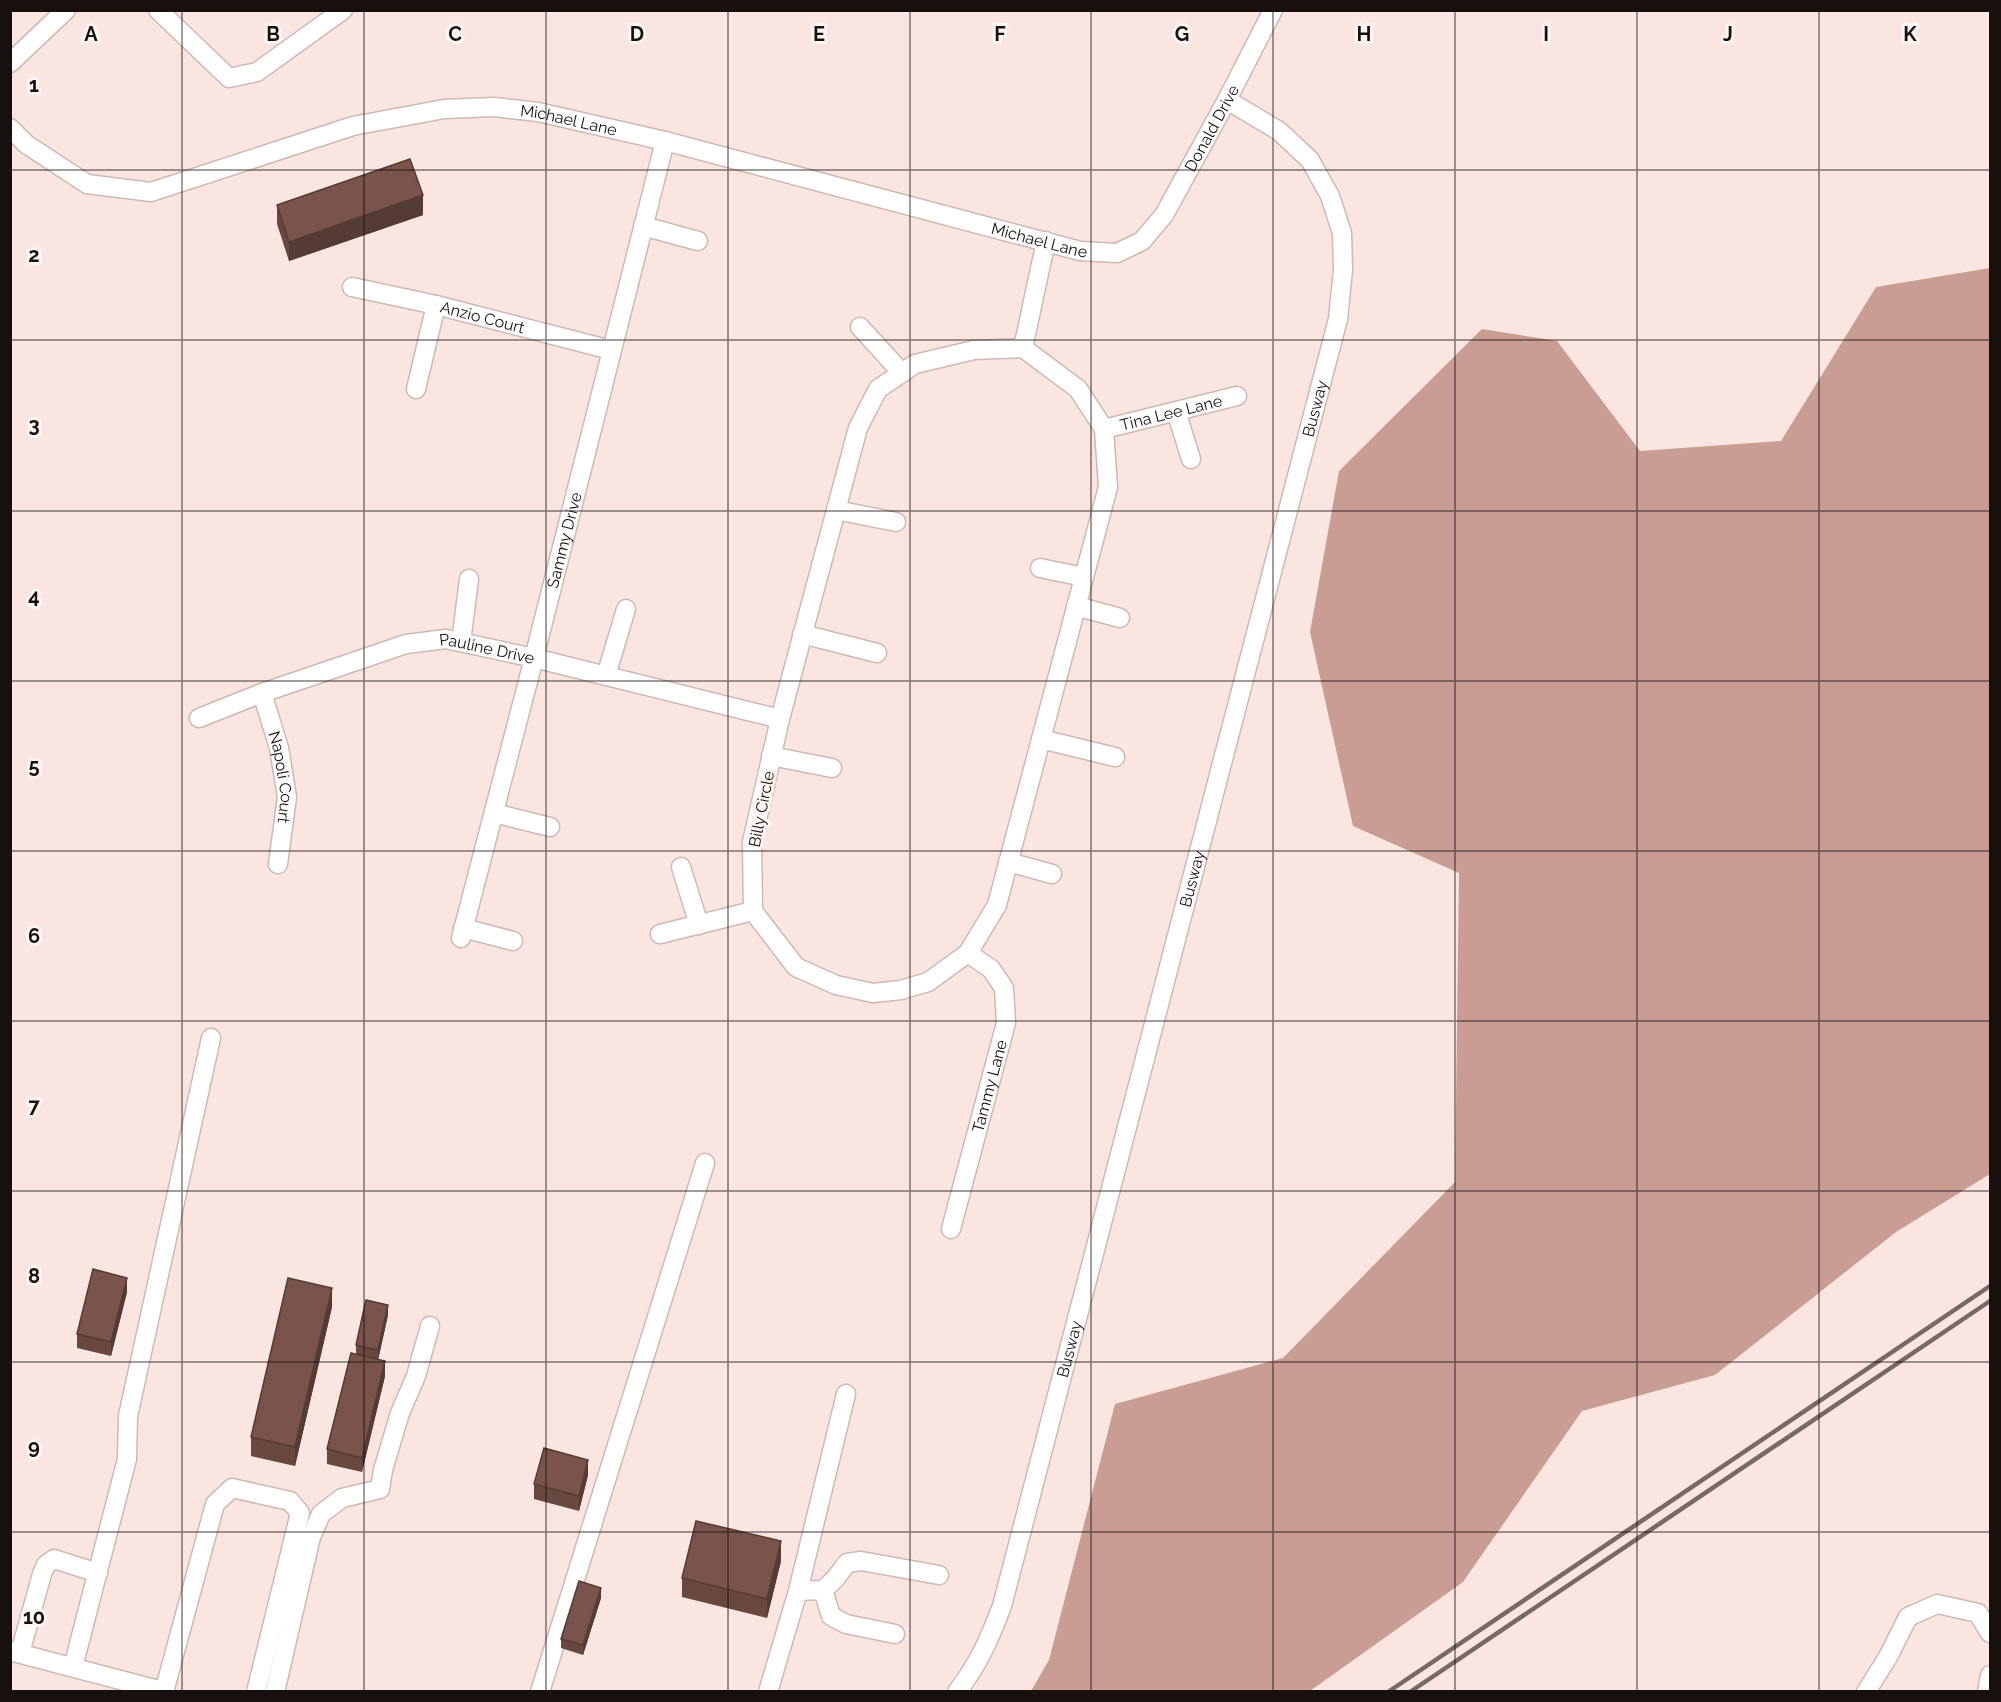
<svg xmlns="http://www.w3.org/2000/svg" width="2001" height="1702" font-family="Raleway,sans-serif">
<rect width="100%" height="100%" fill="#fae5e1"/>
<!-- forest -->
<path fill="#c99d94" d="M1990 268V1174L1896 1232 1715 1375 1582 1411 1463 1582 1310 1691H1031L1049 1660 1115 1404 1283 1358 1455 1182 1459 873 1353 826 1310 632 1339 471 1482 329 1557 341 1640 451 1781 441 1876 287Z"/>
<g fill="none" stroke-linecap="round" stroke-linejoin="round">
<!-- minor casing -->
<g stroke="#ceb9b5" stroke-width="21">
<g id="minor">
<path d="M158 10 229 78 257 72 343 10"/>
<path d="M10 63 66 10"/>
<path id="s1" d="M10 128 26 144 87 184 151 192 353 126 444 109 494 107 538 112 665 141 1080 251 1117 253 1142 241 1164 215 1227 100 1273 10"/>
<path d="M643 226 698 241"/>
<path id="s2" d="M352 287 436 305 611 350"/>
<path d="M860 327 902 373"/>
<path d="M1023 348 1078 389 1104 429 1108 487 997 905 968 953 928 982 901 990 873 993 836 985 796 967 753 911 752 842 780 719 858 428 878 389 915 364 974 350Z"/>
<path d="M1023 348 1046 241"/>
<path d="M416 389 436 305"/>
<path d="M1176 411 1191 459"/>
<path id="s3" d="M1104 429 1237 396"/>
<path d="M836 510 896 522"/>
<path d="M1040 568 1084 577"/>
<path d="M1076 606 1120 618"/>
<path d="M802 634 877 653"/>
<path d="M461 642 469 579"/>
<path d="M606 676 626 609"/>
<path id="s4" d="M262 693 279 748 287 797 278 864"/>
<path id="s5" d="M199 718 262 693 406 644 446 639 534 658 780 719"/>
<path d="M1041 739 1115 757"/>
<path d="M771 756 832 768"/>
<path d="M494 813 550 827"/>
<path d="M1008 862 1052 874"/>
<path d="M681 867 699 925"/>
<path d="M463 928 513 941"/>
<path d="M660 934 753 911"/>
<path id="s6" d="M461 938 534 658 665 141"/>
<path id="s7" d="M951 1229 1006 1023 1004 988 991 969 968 953"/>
<path d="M823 1590 831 1616 846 1624 895 1634"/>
<path d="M798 1591 823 1590 835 1579 847 1563 861 1561 939 1575"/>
<path d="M10 1651 166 1692"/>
<path d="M20 1653 42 1574 46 1565 54 1559 98 1573"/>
<path d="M73 1667 127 1459 128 1416 211 1038"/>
<path d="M164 1692 215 1504 232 1488 290 1501 300 1513 256 1692"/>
<path d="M275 1692 311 1537 321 1514 342 1498 380 1489 383 1470 400 1413 416 1376 430 1326"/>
<path d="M540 1692 705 1163"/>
<path d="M768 1692 798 1591 846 1394"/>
<path id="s8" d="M957 1692C979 1663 989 1640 1002 1606L1338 319 1343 270 1342 233 1330 196 1310 160 1279 131 1227 100"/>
<path d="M1866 1692 1888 1657 1908 1617 1937 1604 1978 1613 1990 1633"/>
<path d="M1987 1692 1990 1675"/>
</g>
</g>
<!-- minor -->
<use href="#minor" stroke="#fff" stroke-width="18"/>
<!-- rail -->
<path stroke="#766966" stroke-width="4.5" d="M1388 1692 1990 1286
M1410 1692 1990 1301"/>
</g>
<!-- wall -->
<path fill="#694841" d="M277 205 423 215 289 261 277 224Z
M127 1292 111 1356 77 1348V1334Z
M332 1307 295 1466 251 1456V1437Z
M388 1315 378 1360 385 1376 362 1472 327 1464V1449L356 1354V1345Z
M588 1475 579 1511 534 1499V1484Z
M781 1561 767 1618 682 1597V1578Z
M601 1598 583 1655 561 1648V1639Z"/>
<!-- shaded-wall -->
<path fill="#553b35" d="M423 195V215L289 261V242Z
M127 1278V1292L111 1356V1342Z
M332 1288V1307L295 1466V1447Z
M388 1305V1315L378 1360V1350Z
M385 1361V1376L362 1472V1458Z
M588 1460V1475L579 1511V1496Z
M781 1541V1561L767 1618V1599Z
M601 1588V1598L583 1655V1645Z"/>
<!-- building -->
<path fill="#7a544c" stroke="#553b35" stroke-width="1.5" d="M410 159 423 195 289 242 277 205Z
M93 1269 127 1278 111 1342 77 1334Z
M288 1278 332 1288 295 1447 251 1437Z
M366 1300 388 1305 378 1350 356 1345Z
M351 1353 385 1361 362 1458 327 1449Z
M544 1448 588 1460 579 1496 534 1484Z
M696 1521 781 1541 767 1599 682 1578Z
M579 1581 601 1588 583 1645 561 1639Z"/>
<!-- grid -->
<path fill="none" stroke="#17100e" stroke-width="1.5" stroke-opacity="0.55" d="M182 10V1692M364 10V1692M546 10V1692M728 10V1692M910 10V1692M1091 10V1692M1273 10V1692M1455 10V1692M1637 10V1692M1819 10V1692M10 170H1990M10 340H1990M10 511H1990M10 681H1990M10 851H1990M10 1021H1990M10 1191H1990M10 1362H1990M10 1532H1990"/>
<g text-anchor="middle" stroke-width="6" stroke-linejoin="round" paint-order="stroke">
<!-- street labels -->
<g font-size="16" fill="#17100e" stroke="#fef6f4">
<text dy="6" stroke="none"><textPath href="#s1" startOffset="591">Michael Lane</textPath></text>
<text dy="6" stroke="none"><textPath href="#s1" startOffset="1317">Donald Drive</textPath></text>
<text dy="6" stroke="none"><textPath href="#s1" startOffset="1077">Michael Lane</textPath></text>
<text dy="6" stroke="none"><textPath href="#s2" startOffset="134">Anzio Court</textPath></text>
<text dy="6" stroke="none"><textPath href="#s8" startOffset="1335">Busway</textPath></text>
<text dy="6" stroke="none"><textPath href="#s3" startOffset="69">Tina Lee Lane</textPath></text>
<text dy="6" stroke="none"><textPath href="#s6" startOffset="411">Sammy Drive</textPath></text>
<text dy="6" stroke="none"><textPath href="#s5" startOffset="302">Pauline Drive</textPath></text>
<text dy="6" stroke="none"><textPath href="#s4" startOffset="87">Napoli Court</textPath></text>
<text transform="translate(761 809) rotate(-79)" y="6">Billy Circle</text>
<text dy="6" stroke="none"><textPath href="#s8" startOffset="849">Busway</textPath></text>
<text dy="6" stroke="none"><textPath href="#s7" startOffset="148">Tammy Lane</textPath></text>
<text dy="6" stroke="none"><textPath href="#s8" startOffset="363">Busway</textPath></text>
</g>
</g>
<g font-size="20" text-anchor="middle" font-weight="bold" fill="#17100e" stroke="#fef6f4" stroke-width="6" stroke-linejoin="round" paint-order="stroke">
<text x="91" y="41">A</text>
<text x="273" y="41">B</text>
<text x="455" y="41">C</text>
<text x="637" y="41">D</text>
<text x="819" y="41">E</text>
<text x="1000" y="41">F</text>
<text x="1182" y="41">G</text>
<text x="1364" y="41">H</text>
<text x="1546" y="41">I</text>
<text x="1728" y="41">J</text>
<text x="1910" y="41">K</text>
<text x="34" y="92">1</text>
<text x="34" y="262">2</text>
<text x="34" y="432">3</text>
<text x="34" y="603">4</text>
<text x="34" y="773">5</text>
<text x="34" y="943">6</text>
<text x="34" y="1113">7</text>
<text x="34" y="1283">8</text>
<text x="34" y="1454">9</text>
<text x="34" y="1624">10</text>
</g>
<!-- border -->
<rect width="2001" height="1702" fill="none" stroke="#17100e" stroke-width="24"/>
</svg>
